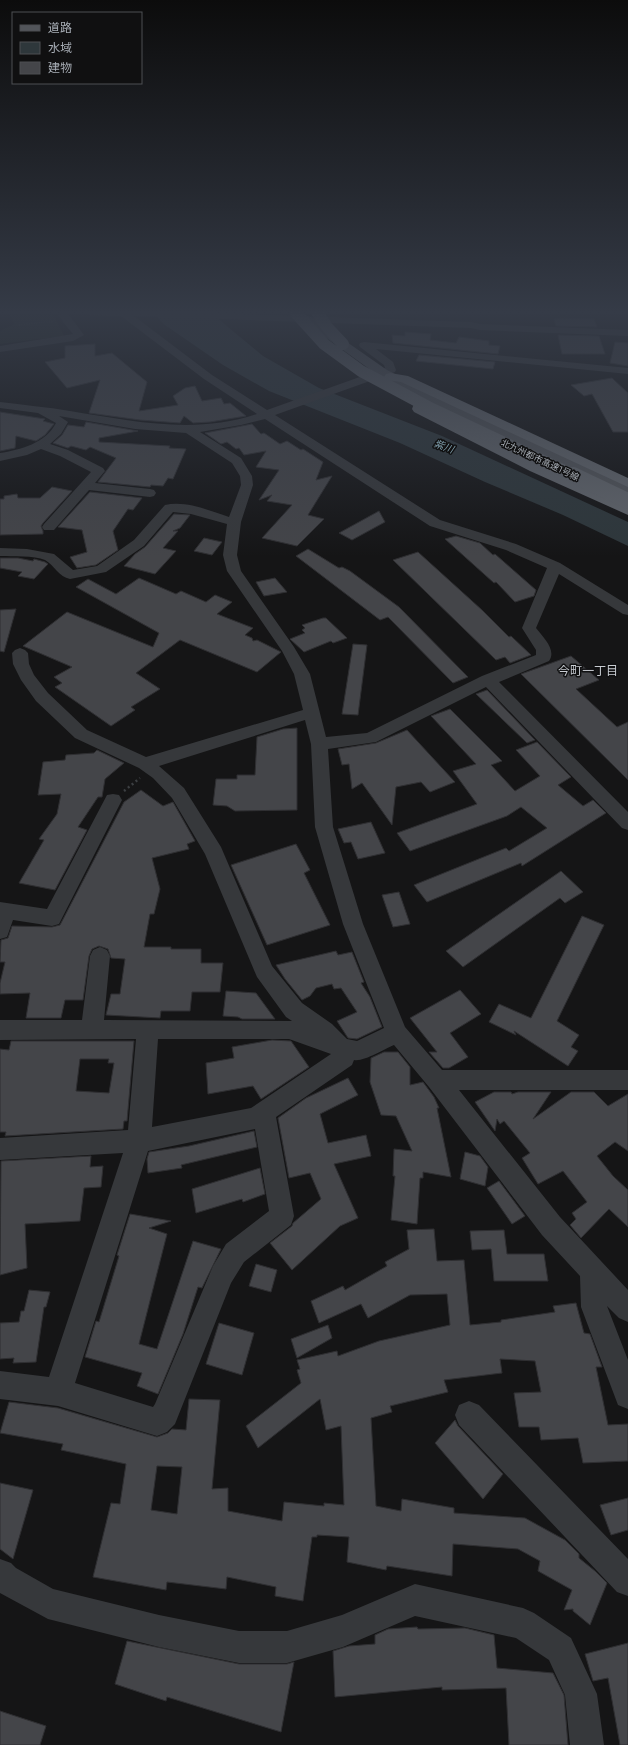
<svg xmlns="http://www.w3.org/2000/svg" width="628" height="1745" font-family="Jost,'Noto Sans JP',sans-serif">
<rect width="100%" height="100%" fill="#151516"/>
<!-- green -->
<path fill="#1f261f" d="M5 312H41L54 316 64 336 0 344V331L14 324 10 314Z"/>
<!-- water -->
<path fill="#2e373b" d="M152 312H210L263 356 319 388 442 436 628 522V546L563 515 485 482 400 443 269 391 223 365 165 325Z"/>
<!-- building -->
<path fill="#444549" stroke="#2f2f32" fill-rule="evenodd" d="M561 318 594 319 597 327 556 326 554 319Z
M405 332 431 334 430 340 456 343 459 337 489 341V345L500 346 498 354 393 343 392 335 405 336Z
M558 335 599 336 605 354H562Z
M615 342 628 343V366L610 363Z
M95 344V356L112 353 147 382 139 411 178 405 173 396 185 388 195 386 202 401 221 398 224 404 230 403 246 416 210 422 193 423 184 416 180 423 140 420 89 413 100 380 67 388 45 362 65 358V346Z
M419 355 495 362 493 369 416 361Z
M612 378 628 393V432H613L592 394 584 396 571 385Z
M0 412 45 419 43 421 54 424 45 435 36 441 16 436 15 448 0 451Z
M86 422 138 431 99 438V442L170 446 169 448 186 449 173 479 168 478 163 486 151 485 150 487 98 482 116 458 90 447 86 450 71 446 68 448 53 443 62 435 68 425 84 427Z
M252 424 261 434 264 433 280 444 287 441 301 450 303 449 323 462 316 480 332 476 308 515 324 519 297 546 262 538 292 505 267 501 272 495 259 500 279 470 256 467 266 451 244 455 239 448 236 449 227 442 221 444 205 433Z
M52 487 72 491 43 523 41 526 43 531V534L0 535V499H4V496L17 494 18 498H40Z
M90 492 142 498 133 510 128 509 113 531 118 550 96 565 77 568 70 557 87 552 82 530 58 527Z
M379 511 385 522 352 540 339 533Z
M174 514 190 515 180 528 173 531H178L163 548 176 551 155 574 124 566 135 554 145 547Z
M456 536 480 543 493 555 495 554 536 590 534 596 515 602 496 582 494 583 445 539Z
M204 538 222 542 212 555 194 551Z
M308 549 339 568 342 567 350 571 399 607 468 677 453 683 388 617 380 620 296 556Z
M418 552 482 610 509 637 511 636 531 655 510 663 505 657 496 660 393 560Z
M0 558H18L33 561 34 559 45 562 48 564 34 579 18 576 22 572 0 568Z
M139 578 176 594 181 591 206 602 215 595 232 602 217 614 253 628 245 635 252 638 253 641 257 640 281 652 257 672 180 640 136 673 160 689 131 707 135 710 111 726 55 687 62 683 54 677 72 667 23 646 67 612 153 647 159 633 76 587 88 579 116 594Z
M275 578 287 592 264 596 256 582Z
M16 609 4 652 0 651V610Z
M323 618H326L347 638 333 643 331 641 304 652 290 639 305 633 302 630 305 628 302 625Z
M353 644 367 645 358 715 342 714Z
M571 656 599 680 576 689 617 727 628 722V780L521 674Z
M487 690 535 740 527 743 476 694Z
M450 709 502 761 491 765 515 791 540 776 516 750 537 742 571 777 558 785 583 806 593 800 606 813 522 866 521 863 427 902 414 885 506 848 509 851 547 828 521 807 507 816 410 851 397 833 477 804 453 771 476 764 431 716Z
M297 728V810L235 811 227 806 213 805 216 779H237V775H255L257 737 283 729Z
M407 730 455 782 430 792 421 782 396 787 392 825 362 783 352 789 349 764 342 765 338 749 376 743Z
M97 750 124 763 105 779 102 797H98L78 827 87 830 55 890 19 883 44 840 39 839 57 814 61 794 38 795 43 762 65 760 66 755 94 753Z
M141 790 163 806 173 802 195 841 187 844 189 849 152 858 160 889 154 914H150L144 947H171V949H201V963H223L220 992H192L190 1011H161L160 1018 106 1015 111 994H120L125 959 111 958 108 949 99 946 92 949 89 956 83 1000H65L61 1018H26L30 993 0 994V983L5 962H0L1 940 8 938 12 926 52 927 60 925 124 802Z
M371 822 385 853 358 859 351 842 344 843 338 829Z
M296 844 310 870 304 873 330 925 267 945 231 865Z
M561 871 583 892 565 903 560 898 463 967 446 951Z
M399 892 410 924 393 927 382 895Z
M582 916 604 925 557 1021 579 1035 571 1047 578 1051 568 1066 514 1031 516 1035 489 1022 499 1004 531 1018Z
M336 951 338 955 352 952 364 982 361 983 370 997 382 1027 357 1039 348 1038 337 1021 357 1012 341 988 334 989 332 984 316 988 310 996 302 1000 285 979 276 965Z
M460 990 481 1014 450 1033 468 1057 449 1068H443L429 1052H437L410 1018Z
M226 991 256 993 275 1019H242L238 1017 223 1016Z
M272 1040 291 1041 309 1067 261 1099 253 1086 208 1094 206 1063 234 1058 232 1047Z
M11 1041H134L127 1121H124L123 1129 5 1136 6 1132H0V1049L9 1050ZM80 1059H109L108 1063H114L109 1093 76 1091Z
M384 1052H398L410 1067V1085L423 1082 434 1097 439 1108H437L451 1177 423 1172V1178H420L417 1224 391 1220 395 1176H393L394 1149 412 1151 396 1116 381 1115 370 1082 371 1058Z
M348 1078 358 1095 320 1114 328 1143 366 1135 371 1156 334 1164 358 1218 340 1226 292 1270 270 1243 292 1226 293 1223 321 1199 310 1173 289 1178 278 1118 306 1098Z
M494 1092H511L512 1094 518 1092H551L533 1119 571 1092H594L608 1106 628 1094V1151L615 1142 597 1156 613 1176 628 1190V1227L609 1209 581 1238 570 1225 576 1219 572 1213 587 1202 563 1171 538 1184 522 1158 530 1153 504 1121 500 1124 497 1119 495 1131 475 1102Z
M254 1131 257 1147 181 1165 182 1168 148 1173 147 1159 149 1152 189 1146Z
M465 1152 480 1156 488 1167 485 1186 460 1179Z
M91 1156 90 1167 103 1166 101 1187 84 1188 80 1221 25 1224 27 1268 0 1275 1 1161Z
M260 1168 265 1194 243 1202 242 1199 196 1213 192 1189Z
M499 1181 525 1216 512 1224 487 1188Z
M130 1214 171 1221 149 1228 167 1234 139 1344 157 1349 193 1241 221 1249 202 1288 198 1287 183 1334 158 1394 137 1386 142 1373 85 1357 96 1321 99 1322 119 1256 117 1255Z
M434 1229 437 1261 464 1260 470 1325 501 1322V1320L555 1312 553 1306 576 1303 584 1333 590 1334 602 1367H596L608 1425 628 1424V1461L583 1463 578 1438 541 1440 539 1427H519L514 1393 541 1392 535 1361 500 1359 502 1373 444 1380 448 1392 390 1406 392 1412 371 1418 376 1506 401 1511 402 1499 454 1508V1513L525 1518 565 1540 579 1554V1558L595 1571 607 1583 590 1625 573 1611V1609L564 1610 572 1590 538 1571 540 1561 518 1549 453 1544 452 1576 387 1566 386 1570 347 1562 349 1537 317 1535V1537H312L303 1601 275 1596 276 1587 227 1577 226 1589 167 1582 166 1590 93 1577 111 1503 120 1504 126 1464 61 1450 63 1444 0 1433 9 1402 58 1408 157 1437 168 1433 172 1429 186 1430 189 1399 220 1400 212 1489 228 1488V1511L282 1521 284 1502 324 1506V1503L344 1505 341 1426 326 1430 320 1399 258 1448 246 1426 301 1383 297 1370 300 1369 297 1360 337 1351 338 1356 379 1341 450 1325 447 1294 410 1295 368 1318 361 1304 319 1323 311 1301 343 1286 345 1290 387 1266 385 1262 409 1249 407 1230ZM157 1466 182 1467 177 1514 151 1510Z
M504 1230 507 1254H544L548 1281H494L491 1249 472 1250 470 1231Z
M256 1264 277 1270 271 1292 249 1286Z
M29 1290 50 1292 46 1307H44L36 1362 13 1363 14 1358 0 1359V1323L19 1322 21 1311H24Z
M219 1323 254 1333 242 1375 206 1364Z
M328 1325 332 1338 297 1358 291 1339Z
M455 1420 458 1426 503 1474 483 1499 435 1443Z
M0 1483 33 1490 13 1559 0 1549Z
M628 1498V1530L611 1535 600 1505Z
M417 1627 418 1629 465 1628 494 1635 497 1668 553 1673 564 1695 568 1745H509L506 1688 442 1690V1687L335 1697 333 1651 349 1646 375 1644V1635L388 1629Z
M127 1641 239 1664H287L294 1662 281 1732 167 1697 166 1701 115 1684Z
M628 1643V1745H620L608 1678 593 1681 585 1654Z
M0 1711 46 1726 40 1745H0Z"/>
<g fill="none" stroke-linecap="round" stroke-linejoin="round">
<!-- path-far1 -->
<path stroke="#3c3f42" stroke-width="1.5" stroke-dasharray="1 1.5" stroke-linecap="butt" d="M19 325 54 321"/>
<!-- path -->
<path stroke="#3c3f42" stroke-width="2.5" stroke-dasharray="2 3" stroke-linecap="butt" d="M124 791 140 778"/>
<!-- minor -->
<path fill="#36383b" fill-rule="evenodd" d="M61 312H71L69 315 84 335 73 341 0 352V346L73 334 63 322 59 315Z
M84 312H185L471 322 480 324 628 330V336L480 330 471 328 134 316 212 375 267 410 385 368 384 365 360 347 359 345 360 343 364 342 628 368V374L376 349 393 362 396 370 395 372 275 415 440 520 516 544 560 563 628 605V615L623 614 559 574 536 628C543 637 557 650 549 661L499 682 628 812V830L622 828 486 687 376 742 328 749 333 827 363 924 405 1027 442 1070H628V1090H459L560 1217 628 1290V1322L619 1318 607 1306 628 1360V1409L618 1405 581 1307 580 1276 542 1235 429 1087 394 1045C384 1049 364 1062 354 1060L352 1065 276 1117 294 1216 291 1225 244 1262 231 1283 175 1424 167 1432 157 1436 58 1406 0 1399V1371L49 1377 123 1153 0 1160V1138L128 1130 136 1039 0 1040V1020H82L90 956 93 950 100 947 107 950 110 956 104 1020 292 1021 286 1017 257 977 205 854 172 798 153 778 139 768 75 738 36 701 21 680 13 664 12 653 15 650 20 648 25 650 28 653 29 664 34 675 48 693 87 730 146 757 303 710 294 674 282 651 227 571 223 555 227 524 191 514 173 512 144 546 106 572 70 579C59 577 54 565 45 560 34 555 12 557 0 556V548L27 549 54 554 73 570 97 566 134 540 165 505C186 500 210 511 229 517L241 485 240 476 232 463 186 433 135 429 59 416 68 422 61 434 50 444 68 450 103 468 105 471 95 483 150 489 154 490 156 493 154 496 150 497 89 490 54 530H44L42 527 44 524 91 472 60 456 41 449 27 455 0 461V453C20 450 46 443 56 423L38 413 0 408V402C23 405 47 407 70 411 132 421 195 435 257 414L204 379 121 316 89 315ZM265 419 430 526 506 550 547 568 522 628 536 650V655L482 676 367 733 326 737 310 674 294 647 241 571 237 555 241 522 253 485 252 476 241 458 200 432 241 425ZM305 720 311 744 315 827 343 924 384 1028 357 1041 347 1039 332 1024 302 1003 272 966 221 847 184 788 159 766ZM158 1039H289L331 1054 251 1108 152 1127ZM255 1129 269 1211 226 1244 213 1266 155 1404 153 1407 75 1383 148 1151Z
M113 794 119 795 122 800 59 924 52 926 13 920 7 937 0 939V902L47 909 107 795Z
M469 1401 479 1405 628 1559V1596L617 1592 459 1425 455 1415 459 1405Z
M0 1559 11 1563 16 1568 53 1589 159 1615 239 1631H287L342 1615 415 1584 523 1608 534 1613 571 1638 597 1694 604 1745H570L565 1695 549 1660 516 1638 415 1616 343 1647 287 1663H239L159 1647 48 1619 0 1593Z"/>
<!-- major -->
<path fill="#52555a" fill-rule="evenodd" d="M307 316 311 317 387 370 462 408 628 485V494L452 414 379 376 303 321 301 319 303 317Z"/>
<!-- highway -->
<path fill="#62666c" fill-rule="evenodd" d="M390 373 408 376 628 478V487L401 382 386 380 384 377 386 374Z
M420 400 425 401 426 404V407L439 414 540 465 628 505V515L530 471 414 412 412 409 415 401Z"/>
<!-- highway-bridge-far1 -->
<path stroke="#62666c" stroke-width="12" d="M295 312 324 344 361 371 432 409 575 476
M317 312 327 327 343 344"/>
<!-- highway-bridge -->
<path stroke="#62666c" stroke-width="16" d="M573 475 628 501"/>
</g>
<!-- sky -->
<linearGradient id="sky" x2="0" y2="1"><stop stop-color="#0c0c0c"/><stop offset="0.56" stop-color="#353b47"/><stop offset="1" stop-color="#353b47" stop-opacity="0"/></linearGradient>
<rect width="628" height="557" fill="url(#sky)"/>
<g text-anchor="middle" stroke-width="3" stroke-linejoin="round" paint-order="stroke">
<!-- far-street labels -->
<g font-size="9" fill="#a8aeb6" stroke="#101011">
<text transform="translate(540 460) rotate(25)" y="3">北九州都市高速1号線</text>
</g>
<!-- far-water labels -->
<g font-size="10" font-style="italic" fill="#81a0ae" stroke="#101011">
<text transform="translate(444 446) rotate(20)" y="4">紫川</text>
</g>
<!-- neighbourhood labels -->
<g font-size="12" fill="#c8ccd2" stroke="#101011">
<text x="588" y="675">今町一丁目</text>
</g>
</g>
<!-- legend -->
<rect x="12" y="12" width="130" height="72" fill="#101011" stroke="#4d4f53"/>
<rect x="20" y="25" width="20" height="6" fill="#52555a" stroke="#4d4f53"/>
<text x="48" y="32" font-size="12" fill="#a8aeb6">道路</text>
<rect x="20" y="42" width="20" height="12" fill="#2e373b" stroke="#4d4f53"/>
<text x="48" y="52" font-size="12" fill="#a8aeb6">水域</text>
<rect x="20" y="62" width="20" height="12" fill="#444549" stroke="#4d4f53"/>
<text x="48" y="72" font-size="12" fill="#a8aeb6">建物</text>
</svg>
